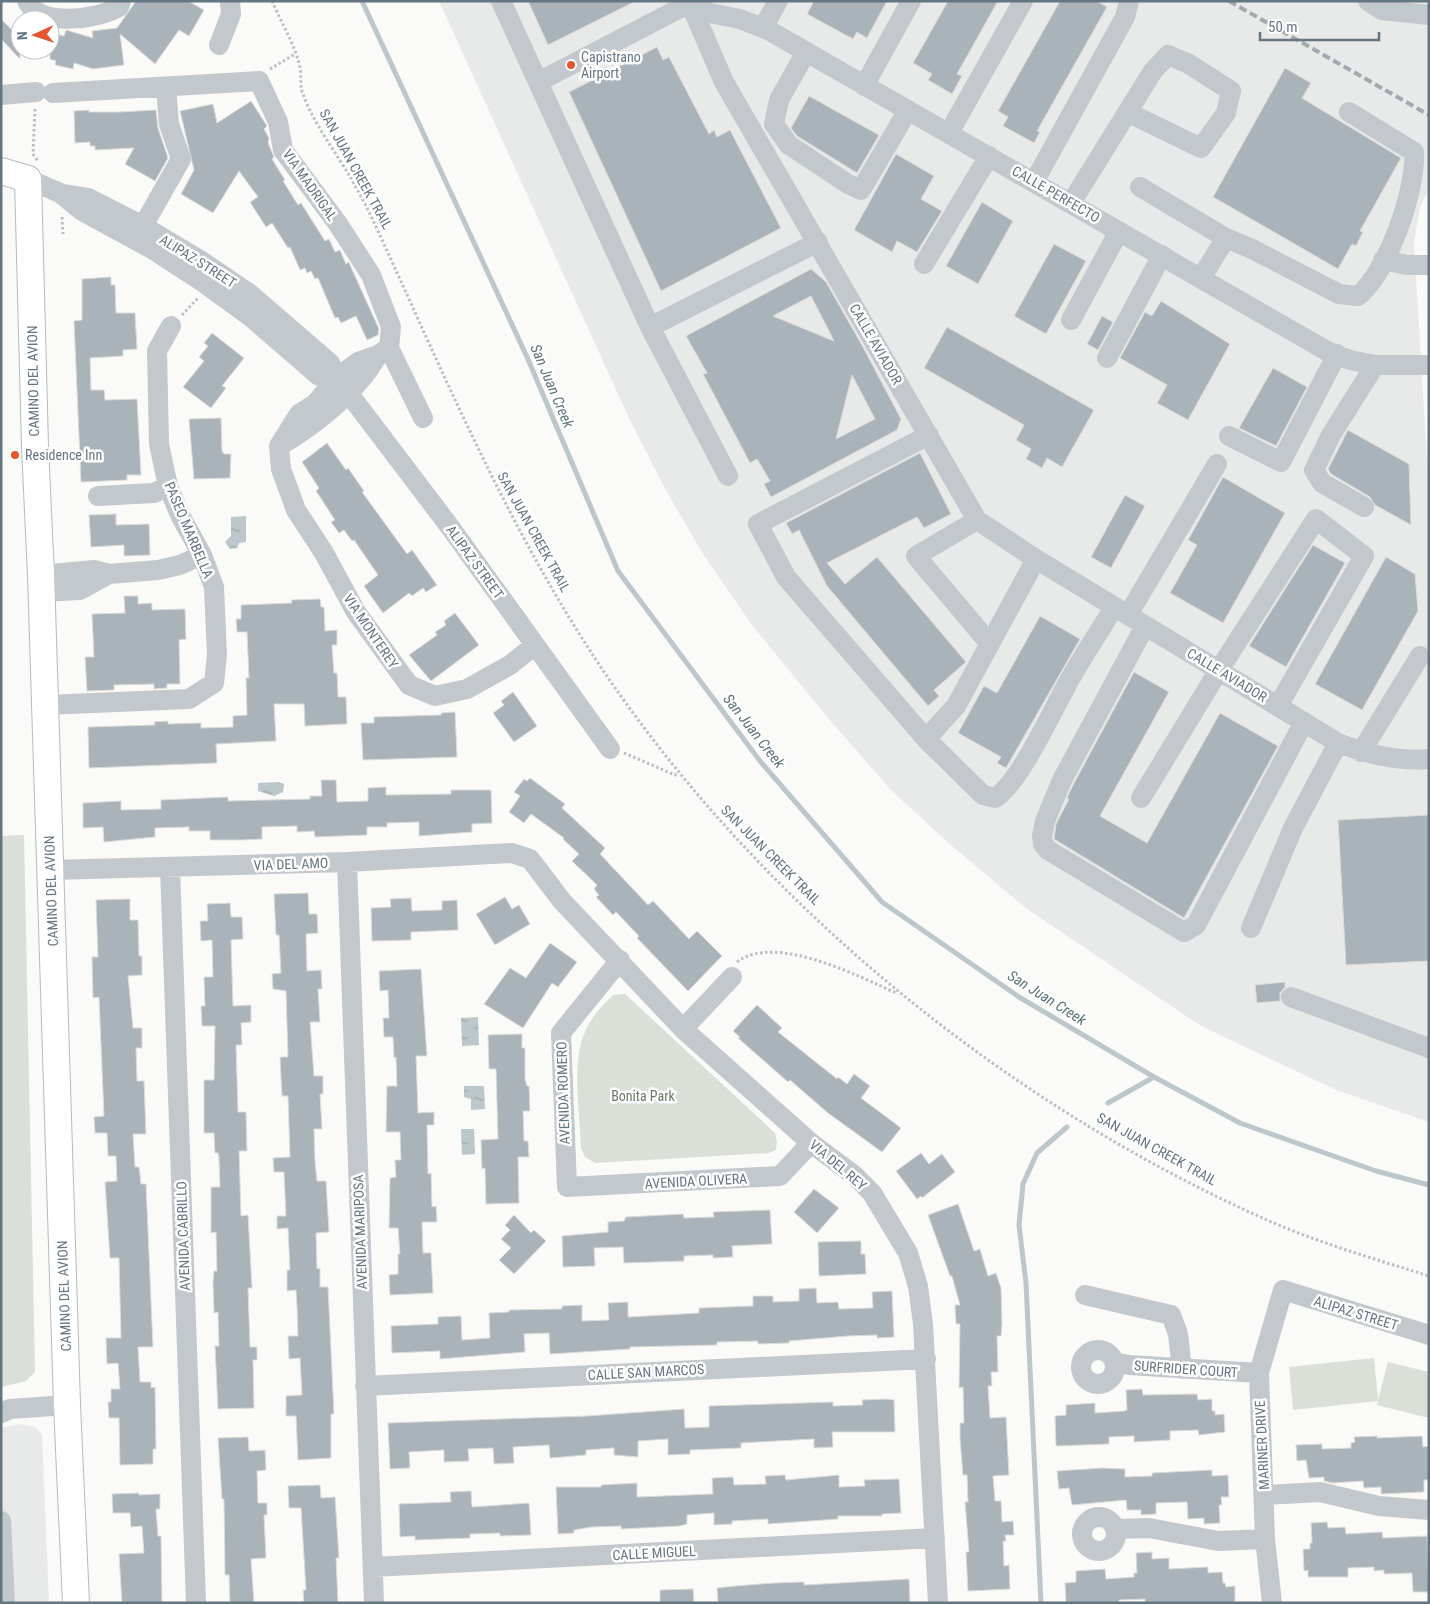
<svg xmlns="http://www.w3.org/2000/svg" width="1430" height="1604" font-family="'Roboto Condensed',sans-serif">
<defs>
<pattern id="water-ripples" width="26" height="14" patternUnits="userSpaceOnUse" patternTransform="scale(1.25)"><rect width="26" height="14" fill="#bbc7cb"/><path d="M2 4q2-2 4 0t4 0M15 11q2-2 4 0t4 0" fill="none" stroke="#9ca6aa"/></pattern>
</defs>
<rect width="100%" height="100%" fill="#fafaf8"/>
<!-- built -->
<path fill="#e8e9e9" d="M439 1H1429V189L1420 207 1414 242 1429 492V1122L1336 1090 1201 1026 1027 909 952 846 892 791 828 718 752 625 703 554 664 487 627 414Z
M19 1424 35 1427 42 1434 49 1603H1V1428Z"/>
<!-- green -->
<path fill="#dadfd7" d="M24 835 35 1372 26 1381 1 1387V836Z
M625 994 775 1133 777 1141 776 1150 769 1153 595 1163 585 1157 581 1148C580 1115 571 1061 585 1032 591 1017 602 1006 613 995Z
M1374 1358 1378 1400 1388 1362 1429 1372V1418L1377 1405 1378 1401 1293 1410 1289 1367Z"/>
<!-- water -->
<path fill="url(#water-ripples)" d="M246 516V542L239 543 237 548 230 549 225 542 231 536V517Z
M278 782 284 784 283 792 274 796 258 791V783Z
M478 1017 479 1045 462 1046 461 1018Z
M464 1086H484L485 1109 471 1110V1099L464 1097Z
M461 1129H474L475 1154 462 1155Z"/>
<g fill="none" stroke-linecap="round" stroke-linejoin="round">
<!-- stream -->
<path stroke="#bbc7cb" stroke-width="5" d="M362 1 527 357 618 571 760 761 882 902 1019 997 1154 1077 1240 1123 1376 1171 1429 1185
M1108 1103 1154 1077
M1041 1603 1026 1283 1019 1225 1023 1184 1037 1153 1067 1127"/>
</g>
<!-- building -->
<path fill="#aab3b9" stroke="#dcdcda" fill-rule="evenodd" d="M136 1H188L204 10 189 36 179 30 155 64 120 34 124 65 93 69 74 63 73 69 55 65 56 61 50 59V45L52 46 56 34 64 36 66 30 93 38 92 31 117 28Z
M528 1H636L548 45Z
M814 1H887L867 38 857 32 853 39 807 14Z
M948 1H998L957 74 962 76 952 94 928 80 932 74 913 63Z
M1060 1H1097L1107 7 1037 131 1040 132 1034 143 1003 126 1008 117 998 111Z
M1 19 20 38V59L1 39Z
M657 47 663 60 669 57 709 134 714 130 717 137 730 130 781 228 661 291 569 92Z
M1285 68 1311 83 1302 98 1401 158 1360 231 1363 232 1356 246 1352 244 1338 269 1213 197Z
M809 96 879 135 857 173 797 136 791 128Z
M251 101 267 126 264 129 269 138 268 143 274 157 272 159 285 180 283 181 298 205 301 203 325 241 329 239 335 252 340 250 346 264 349 262 350 265 379 329 378 335 367 340 356 316 341 323 338 317 335 318 318 278 315 279 311 271 307 273 305 268 300 270 290 247 288 248 272 223 266 227 250 202 258 197 239 171 213 213 181 194 194 170 180 111 213 104 217 123Z
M89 110V112H119L156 110 158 128 168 158 155 181 125 164 134 148 95 150V146H90V142L75 143 74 111Z
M896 154 934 176 921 199 942 211 917 252 897 241 892 252 854 230Z
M982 202 1013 221 978 284 946 266Z
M1054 244 1086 261 1046 334 1014 316Z
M811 269 826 282 863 347 901 419 897 430 771 497 764 484 770 481 757 459 750 463 703 374 707 373 686 336ZM811 296 834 341 773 316ZM852 375 875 419 836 439Z
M111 277V285H115L116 313H135L137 349 123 350V356L90 358 91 390H104L105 400 137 399 141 475H127V480L81 482 74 321 82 320V279Z
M1161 301 1230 344 1188 420 1157 403 1167 385 1120 358 1145 312 1152 316Z
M1102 316 1113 322 1098 350 1087 344Z
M947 327 1094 410 1062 467 1047 458 1042 468 1026 459 1031 449 1016 440 1024 425 924 368Z
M212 333 244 358 222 386 226 388 211 408 183 387 204 361 199 357 208 346 204 343Z
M1273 368 1307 387 1276 446 1239 428Z
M221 418 222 451 224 454H231L230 478 194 479 189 419Z
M1348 430 1409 464 1411 525 1375 505 1370 497 1331 474 1328 469Z
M327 443 346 470 348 468 364 491 362 492 407 554 412 550 437 585 426 592 423 588 412 596 409 593 383 613 364 586 378 575 354 540 352 541 344 530 339 533 331 522 335 520 316 491 319 488 302 462Z
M920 453 951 514 924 528 917 517 827 563 845 584 877 557 966 662 934 690 939 696 928 706 827 586 799 530 792 534 786 523Z
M1223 477 1285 513 1223 623 1170 593 1197 545 1188 540Z
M1125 495 1145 506 1111 568 1091 557Z
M116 514V525L149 524 150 555 124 556V545L91 547 89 515Z
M1313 545 1345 563 1286 667 1249 646Z
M1386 557 1415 574 1418 611 1362 710 1315 684Z
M124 596H138V604L152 603V610L185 609 186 639 179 640 180 684H167V688L154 689V684L114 685V690L87 691 85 657H94L92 614 125 613Z
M320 599 321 607H324L325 631 337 630V645H332L334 673H337L338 697H346L347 724 305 726 304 704H274L276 741 216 744 217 763 89 768 88 727 155 725 154 722 168 721V724L201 723V728L233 727V716L247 715 246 678H249L247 632H237L236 619H241V605L292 603 291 600Z
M455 613 479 645 431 681 409 655 437 635 435 632 446 625 444 621Z
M1040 616 1080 639 1006 768 997 763 1001 757 958 733 984 686 997 693Z
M1134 672 1169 692 1100 816 1147 843 1220 713 1278 746 1184 918 1054 839 1056 824 1069 799 1067 798 1073 785Z
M513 692 537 726 514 742 493 713 504 705 501 701Z
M455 712 457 757 363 760 361 723H374V717L441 715V713Z
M530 778 565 804 562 808 605 848 600 854 648 905 653 901 689 939 697 931 722 956 688 991 637 938 639 936 616 912 613 915 596 897 599 895 594 889 597 885 572 861 579 854 563 839 564 838 531 814 524 823 509 812 520 796 514 792 524 779 527 781Z
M321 780H336L337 802 368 801V788L386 787V795L451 794V790H491L492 823 472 824V832L419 836V822L387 823V827H367V835L315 837 314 831 297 832V826L262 827V839L243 840H210V831H189V827L155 828V837L104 842 103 827 83 828V803L121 801V810L161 809V800L228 797V801L310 799V796H322Z
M1429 815V961L1346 965 1338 820Z
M308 893 309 914H317L318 933 306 934 307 971 321 970 322 989H318L320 1022H310L314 1076H323V1094H320L322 1129H314L315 1161 317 1181H326L329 1232 316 1233 317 1269 320 1268V1287H328L334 1414H331V1458L298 1460 296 1416H286V1396L302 1395 300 1358 289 1359 288 1336H298L297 1307 296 1290 287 1291V1270H290L288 1228 277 1229V1216H286L284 1172H274L273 1158 290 1157 288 1096H282L280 1057H288L286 991 273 989 272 974 281 973 279 935H276L274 894Z
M505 897 512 909 519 905 530 924 495 945 476 914Z
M411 898 412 911 442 910V901L457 900 458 930 411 932V940L372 941 371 908 391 907 390 899Z
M130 899V920H138L139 956H142V975L128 976 133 1028H142V1048H136L137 1081H144L146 1134H133L135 1167H139L141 1184H146L153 1347H138L140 1382H151V1388L155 1387 156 1449H153V1464L120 1465 119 1418H109L108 1402H111V1389H120L118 1363 107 1364 106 1338H121L119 1258H110L105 1182 117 1181 116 1156H108L107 1133H95L94 1117 104 1116 99 997 93 998 92 957H98L96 900Z
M230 903 231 917H242L243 939 231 940 233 1006 251 1005V1022L241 1023 242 1045H236L238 1112H246L247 1151H239L241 1216 248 1215 252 1288H248L250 1347H257V1360H253L254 1408 218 1409 215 1346H219L218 1312 214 1313 213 1282 214 1271H217L216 1232 211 1233V1187H220L219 1158 218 1153H215L214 1133H204V1080H214L215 1026H202L201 1006H205L204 977H213L212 940 201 941 200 921H208L207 904Z
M550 943 577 962 558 987 552 983 523 1028 484 1004 510 968 526 978Z
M421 969 427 1056H416L418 1113 434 1112V1125H427L428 1174 431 1173 432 1207 436 1206 437 1222H422L423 1253H431L433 1293 390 1295 389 1275 398 1274V1254H400L398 1228H389L390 1178 396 1177 395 1160H401L400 1132H386L387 1086H397L396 1057 394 1058 393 1037H384L383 1018H389L388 990 380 991 379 971Z
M1285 982V987L1280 993V1001L1257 1003 1255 985Z
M757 1005 782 1028 778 1032 837 1079 838 1077 847 1084 854 1074 870 1086 861 1098 901 1128 882 1152 828 1113 790 1080 788 1082 738 1038 740 1037 733 1031Z
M522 1034V1048H525V1079L527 1086H529L530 1111H523L524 1141H528L529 1157H518L519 1203 486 1204 485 1168 482 1169 481 1140 498 1139 496 1069H489L488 1035Z
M921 1153 929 1164 942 1154 955 1172 922 1198 921 1196 917 1199 896 1171Z
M814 1189 839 1208 817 1233 794 1212Z
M958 1204 974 1251 980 1249 988 1276 996 1273 1001 1288 1002 1324 1001 1336H997L998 1372H991L992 1386H988L990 1418 1006 1417 1009 1475 993 1476 995 1501H1001L1002 1522 1013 1521 1014 1535H1005L1006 1541H1003L1004 1566 1009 1565 1010 1589 968 1591 966 1552H969L965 1502H968L967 1475H963L960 1439V1423H964L963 1387 959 1388 960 1324H956L955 1305H960L952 1276H950L928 1215Z
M770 1210 772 1244 732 1246 733 1257 713 1258V1255L684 1256V1261L624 1263 623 1247 594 1248 595 1266 563 1267 562 1236 608 1232V1222L624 1221 626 1217 683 1214 684 1218 714 1217 713 1212Z
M514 1215 531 1233 534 1230 546 1241 514 1274 499 1260 511 1248 501 1239 510 1230 505 1225Z
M861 1241V1254H865L866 1274 819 1276 818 1242Z
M816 1288 817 1303 838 1302 839 1309 873 1308 872 1292 892 1291 894 1337 877 1338V1335L848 1336 789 1341V1343L758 1344V1341L717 1342V1345L630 1347V1349L550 1354 549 1333 524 1334 525 1352 440 1359V1351L392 1353 391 1326 438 1324V1317L461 1316 462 1340 490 1338 489 1313 509 1312V1310L562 1309V1306L582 1305V1321L609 1320 608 1303 628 1302V1317L699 1313V1308L753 1306V1296H773V1302L799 1301V1289Z
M1142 1389 1143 1395 1197 1394 1198 1400 1212 1399V1411H1215V1415L1224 1414 1225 1432 1199 1435 1198 1430 1170 1431V1440L1134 1442V1436L1109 1437V1444L1056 1446 1055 1416 1066 1415V1405L1095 1403V1413L1124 1411 1127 1410 1126 1390Z
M886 1399 894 1400 895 1432H832L833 1447 814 1448V1439L741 1443V1448L690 1450V1454L668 1455V1439L638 1441V1457L614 1455V1448L586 1450V1455L550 1458 549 1445 513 1447 514 1463 494 1464 493 1448 468 1449 469 1461 444 1462V1450L409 1452 410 1468 390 1469 388 1423 587 1416 684 1409 685 1428 709 1427V1406L833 1402V1406L863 1405 862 1400Z
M1377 1436V1438L1422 1436 1423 1447 1429 1446V1480H1424V1492L1381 1494V1487L1364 1488 1363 1481 1332 1483 1324 1481V1477L1309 1478 1306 1460 1297 1461 1296 1445 1322 1444V1449L1351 1448V1443L1355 1442 1354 1437Z
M248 1437 249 1451 265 1450 266 1470 257 1471 258 1503H267V1515H264L266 1558 251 1559 254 1603H230L229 1575H225L224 1499H222L218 1438Z
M1103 1468 1125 1469V1477L1152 1476V1473L1212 1470V1476L1228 1475 1229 1497H1221L1222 1505H1219L1220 1523 1204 1524V1518L1188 1519 1187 1502 1156 1503V1514L1141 1515V1510H1127L1126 1500 1072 1505 1069 1488 1059 1489 1057 1471Z
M785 1475 786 1480 839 1475V1487L865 1486 864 1480 899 1479 901 1513 882 1514V1516H838V1519L768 1524V1519L732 1521V1524L714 1525V1513L687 1515V1524L680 1526 621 1529V1526L592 1527 574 1530V1533L558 1534 556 1487H601V1485L637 1483V1497L713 1494 712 1478 733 1477 734 1485 766 1484 765 1476Z
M320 1485 321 1498 335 1497 339 1558H336L338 1603H304L303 1590H306L301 1508H289L288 1486Z
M471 1491 472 1507 529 1503 531 1535 500 1536V1533L470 1534V1538L415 1540V1536L400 1537 399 1504 451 1502 450 1492Z
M139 1493V1495L160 1494V1509H156L158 1536H161L162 1603H122L119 1554 144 1553 142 1526 131 1527 130 1513H113L112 1494Z
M1327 1522 1328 1528 1345 1527 1346 1534 1382 1532 1383 1538 1427 1536 1429 1592H1413L1412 1573 1384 1574V1570L1374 1571V1567L1348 1568V1577H1308V1570L1304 1571 1303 1549H1310V1543H1312L1311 1523Z
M1152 1552V1559L1169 1558V1569L1208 1567V1573L1222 1572 1223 1583H1225L1226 1587 1235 1586V1603H1145V1599L1119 1600V1603H1066L1065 1583 1076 1582V1571L1105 1569 1106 1579 1134 1577V1573H1137L1136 1553Z
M909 1579 910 1603H718L717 1588 735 1586 774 1583 804 1582V1585Z
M693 1589 694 1603H660V1590Z"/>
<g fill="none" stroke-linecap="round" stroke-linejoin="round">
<!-- major casing -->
<g stroke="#b5babe" stroke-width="28">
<path id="major" d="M1 171 28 179 35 447 41 575 67 1405 76 1603"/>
</g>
<!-- path -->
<path stroke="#bbbfc2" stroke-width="3" stroke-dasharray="2.5 2.5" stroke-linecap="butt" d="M272 1C281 22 295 45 300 67 302 77 299 85 303 94 312 121 337 154 352 180 370 211 384 245 399 277 456 403 512 529 587 646 746 893 999 1101 1267 1220 1319 1243 1375 1259 1429 1276
M270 69 295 54
M35 109 33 154 38 161
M62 217 63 234
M182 315 198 298
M624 753 675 775 678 772
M737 962C775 933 858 976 896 993"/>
<!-- minor -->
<path stroke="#c3c8cc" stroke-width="20" d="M27 1C40 28 99 19 119 7L121 1
M501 1 538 82 690 3 724 82 977 520 916 556 990 644
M689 1 710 13 740 19 770 31 1327 351 1350 360 1375 365H1429
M1368 1 1382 10 1429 15
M763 28 778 1
M219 45 231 14 230 1
M806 52 779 100 774 124 789 145 848 184 861 190 908 110
M538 82 650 327 818 242
M864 86 911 1
M53 93 259 81 278 122 283 150 338 224 371 275 391 327 389 348 423 418
M1 95 36 92
M949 133 1023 1
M28 179 60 193 82 211 152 249 204 283 252 318 319 376 337 378
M1034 182 1125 17 1129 1
M1140 187 1226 238
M62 194 88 198 143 226 200 260 250 294 330 363 337 378 450 527 610 749
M1071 203 1153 71 1168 55 1189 64 1231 91 1226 113 1201 148 1129 113
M143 226 181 159 169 124 166 87
M1383 260 1407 265H1429
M924 264 989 156
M1201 278 1226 238 1252 249 1339 294 1358 296C1388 271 1416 191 1414 152L1349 112
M1071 320 1119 231
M650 327 728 476
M389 348 378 355 358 362 337 378 315 404 299 414 279 446 281 469 296 510 324 553 356 612 409 685 435 696 467 689 510 665 535 645
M1107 358 1162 255
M929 435 758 524 786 577 926 739 956 706 1036 559
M1229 436 1281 462 1337 354
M281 445C315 425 358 391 378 355
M98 496 154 493 168 486
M1364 507 1322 483 1314 470 1331 435 1375 365
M977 520 1036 559 1338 743C1367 754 1397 762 1429 759
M41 575 94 570 109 574 158 570 180 565 202 555
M41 592 80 590 109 574
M1128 615 1217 464
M1145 626 1062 780 1045 821 1042 836 1043 844 1048 850 1184 932 1196 925 1304 722
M45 705 189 699 214 683 217 655 214 587 202 555 180 515 168 486 159 444 157 351 171 326
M926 739 983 795 995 798C1020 783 1054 707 1070 679 1084 654 1100 631 1114 607
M1361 752 1420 656
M1141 798 1219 670 1316 519 1364 556 1278 706
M347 862 374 1603
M170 868 196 1603
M50 870 347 862 512 853 530 859 562 901 683 1029 811 1143 854 1175 872 1193 908 1253 918 1286 923 1324 938 1603
M1251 928 1293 828 1338 743
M620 960 561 1033 567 1187 780 1176 811 1143
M1291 997 1429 1048
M683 1029 732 977
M1085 1295 1171 1315 1178 1334 1182 1369
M1081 1367a17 17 0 1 1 34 0a17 17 0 1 1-34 0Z
M1114 1362 1129 1365 1259 1373
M365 1386 926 1359
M1 1413 10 1409 67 1405
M1265 1495 1320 1492 1379 1506 1429 1510
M1082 1534a17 17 0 1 1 34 0a17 17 0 1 1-34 0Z
M1 1521 5 1603
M1115 1529 1149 1528 1218 1541 1265 1539
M373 1567 935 1538
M1272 1603 1265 1539 1259 1373 1283 1290 1429 1335"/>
<!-- major -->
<use href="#major" stroke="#fff" stroke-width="26"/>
<!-- rail -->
<path stroke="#a2aab0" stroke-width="4" stroke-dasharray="8 4" stroke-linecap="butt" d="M1229 1 1429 115"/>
</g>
<!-- markers -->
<g fill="#e4572e" stroke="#fff" stroke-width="2">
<circle cx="571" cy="65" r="5"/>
<circle cx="15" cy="455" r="5"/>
</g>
<g text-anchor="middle" stroke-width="5" stroke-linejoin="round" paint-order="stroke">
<!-- poi labels -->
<g font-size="14" fill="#657683" stroke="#fff" text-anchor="start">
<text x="581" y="62">Capistrano<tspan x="581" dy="16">Airport</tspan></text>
<text x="25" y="460">Residence Inn</text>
</g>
<!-- street labels -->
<g font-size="14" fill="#657683" stroke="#fff">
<text transform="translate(356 169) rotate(61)" y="5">SAN JUAN CREEK TRAIL</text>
<text transform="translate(310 185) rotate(55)" y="5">VIA MADRIGAL</text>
<text transform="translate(1056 194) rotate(30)" y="5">CALLE PERFECTO</text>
<text transform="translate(198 261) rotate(32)" y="5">ALIPAZ STREET</text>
<text transform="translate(876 344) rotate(60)" y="5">CALLE AVIADOR</text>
<text transform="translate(33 381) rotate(-91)" y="5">CAMINO DEL AVION</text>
<text transform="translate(189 530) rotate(67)" y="5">PASEO MARBELLA</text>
<text transform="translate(534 532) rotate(61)" y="5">SAN JUAN CREEK TRAIL</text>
<text transform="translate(475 562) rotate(54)" y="5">ALIPAZ STREET</text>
<text transform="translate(371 631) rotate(56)" y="5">VIA MONTEREY</text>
<text transform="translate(1227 675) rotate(31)" y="5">CALLE AVIADOR</text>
<text transform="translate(771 855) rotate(45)" y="5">SAN JUAN CREEK TRAIL</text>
<text transform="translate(291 864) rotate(-2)" y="5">VIA DEL AMO</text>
<text transform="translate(51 891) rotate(-92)" y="5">CAMINO DEL AVION</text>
<text transform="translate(563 1093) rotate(-92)" y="5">AVENIDA ROMERO</text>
<text transform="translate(1157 1149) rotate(29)" y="5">SAN JUAN CREEK TRAIL</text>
<text transform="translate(838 1165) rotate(40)" y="5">VIA DEL REY</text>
<text transform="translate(696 1181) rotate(-3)" y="5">AVENIDA OLIVERA</text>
<text transform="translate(360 1232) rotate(-92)" y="5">AVENIDA MARIPOSA</text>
<text transform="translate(183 1236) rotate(-92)" y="5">AVENIDA CABRILLO</text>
<text transform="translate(64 1296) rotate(-92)" y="5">CAMINO DEL AVION</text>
<text transform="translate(1356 1313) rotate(17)" y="5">ALIPAZ STREET</text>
<text transform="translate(1186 1369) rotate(4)" y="5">SURFRIDER COURT</text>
<text transform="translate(646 1372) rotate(-3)" y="5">CALLE SAN MARCOS</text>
<text transform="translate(1262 1445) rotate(-93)" y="5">MARINER DRIVE</text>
<text transform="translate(654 1553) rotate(-3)" y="5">CALLE MIGUEL</text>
</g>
<!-- park labels -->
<g font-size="14" fill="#687a64" stroke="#fff">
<text x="643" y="1101">Bonita Park</text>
</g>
<!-- water labels -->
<g font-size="15" font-style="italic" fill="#60757c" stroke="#fff">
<text transform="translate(552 386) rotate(67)" y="5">San Juan Creek</text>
<text transform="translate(754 731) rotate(52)" y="5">San Juan Creek</text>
<text transform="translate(1047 998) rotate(32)" y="5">San Juan Creek</text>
</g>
</g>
<!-- border -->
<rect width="1430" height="1604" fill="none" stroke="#657683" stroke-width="5"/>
<!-- north arrow -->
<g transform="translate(35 35) rotate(267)"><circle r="24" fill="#ffffff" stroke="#c1c8cd"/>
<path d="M0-4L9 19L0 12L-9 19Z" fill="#e4572e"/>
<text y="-8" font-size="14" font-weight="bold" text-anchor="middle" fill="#657683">N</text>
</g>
<!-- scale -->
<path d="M1260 32v8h119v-8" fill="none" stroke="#657683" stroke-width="2.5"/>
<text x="1268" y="32" font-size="15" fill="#657683" stroke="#ffffff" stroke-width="4" paint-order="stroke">50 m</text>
</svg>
